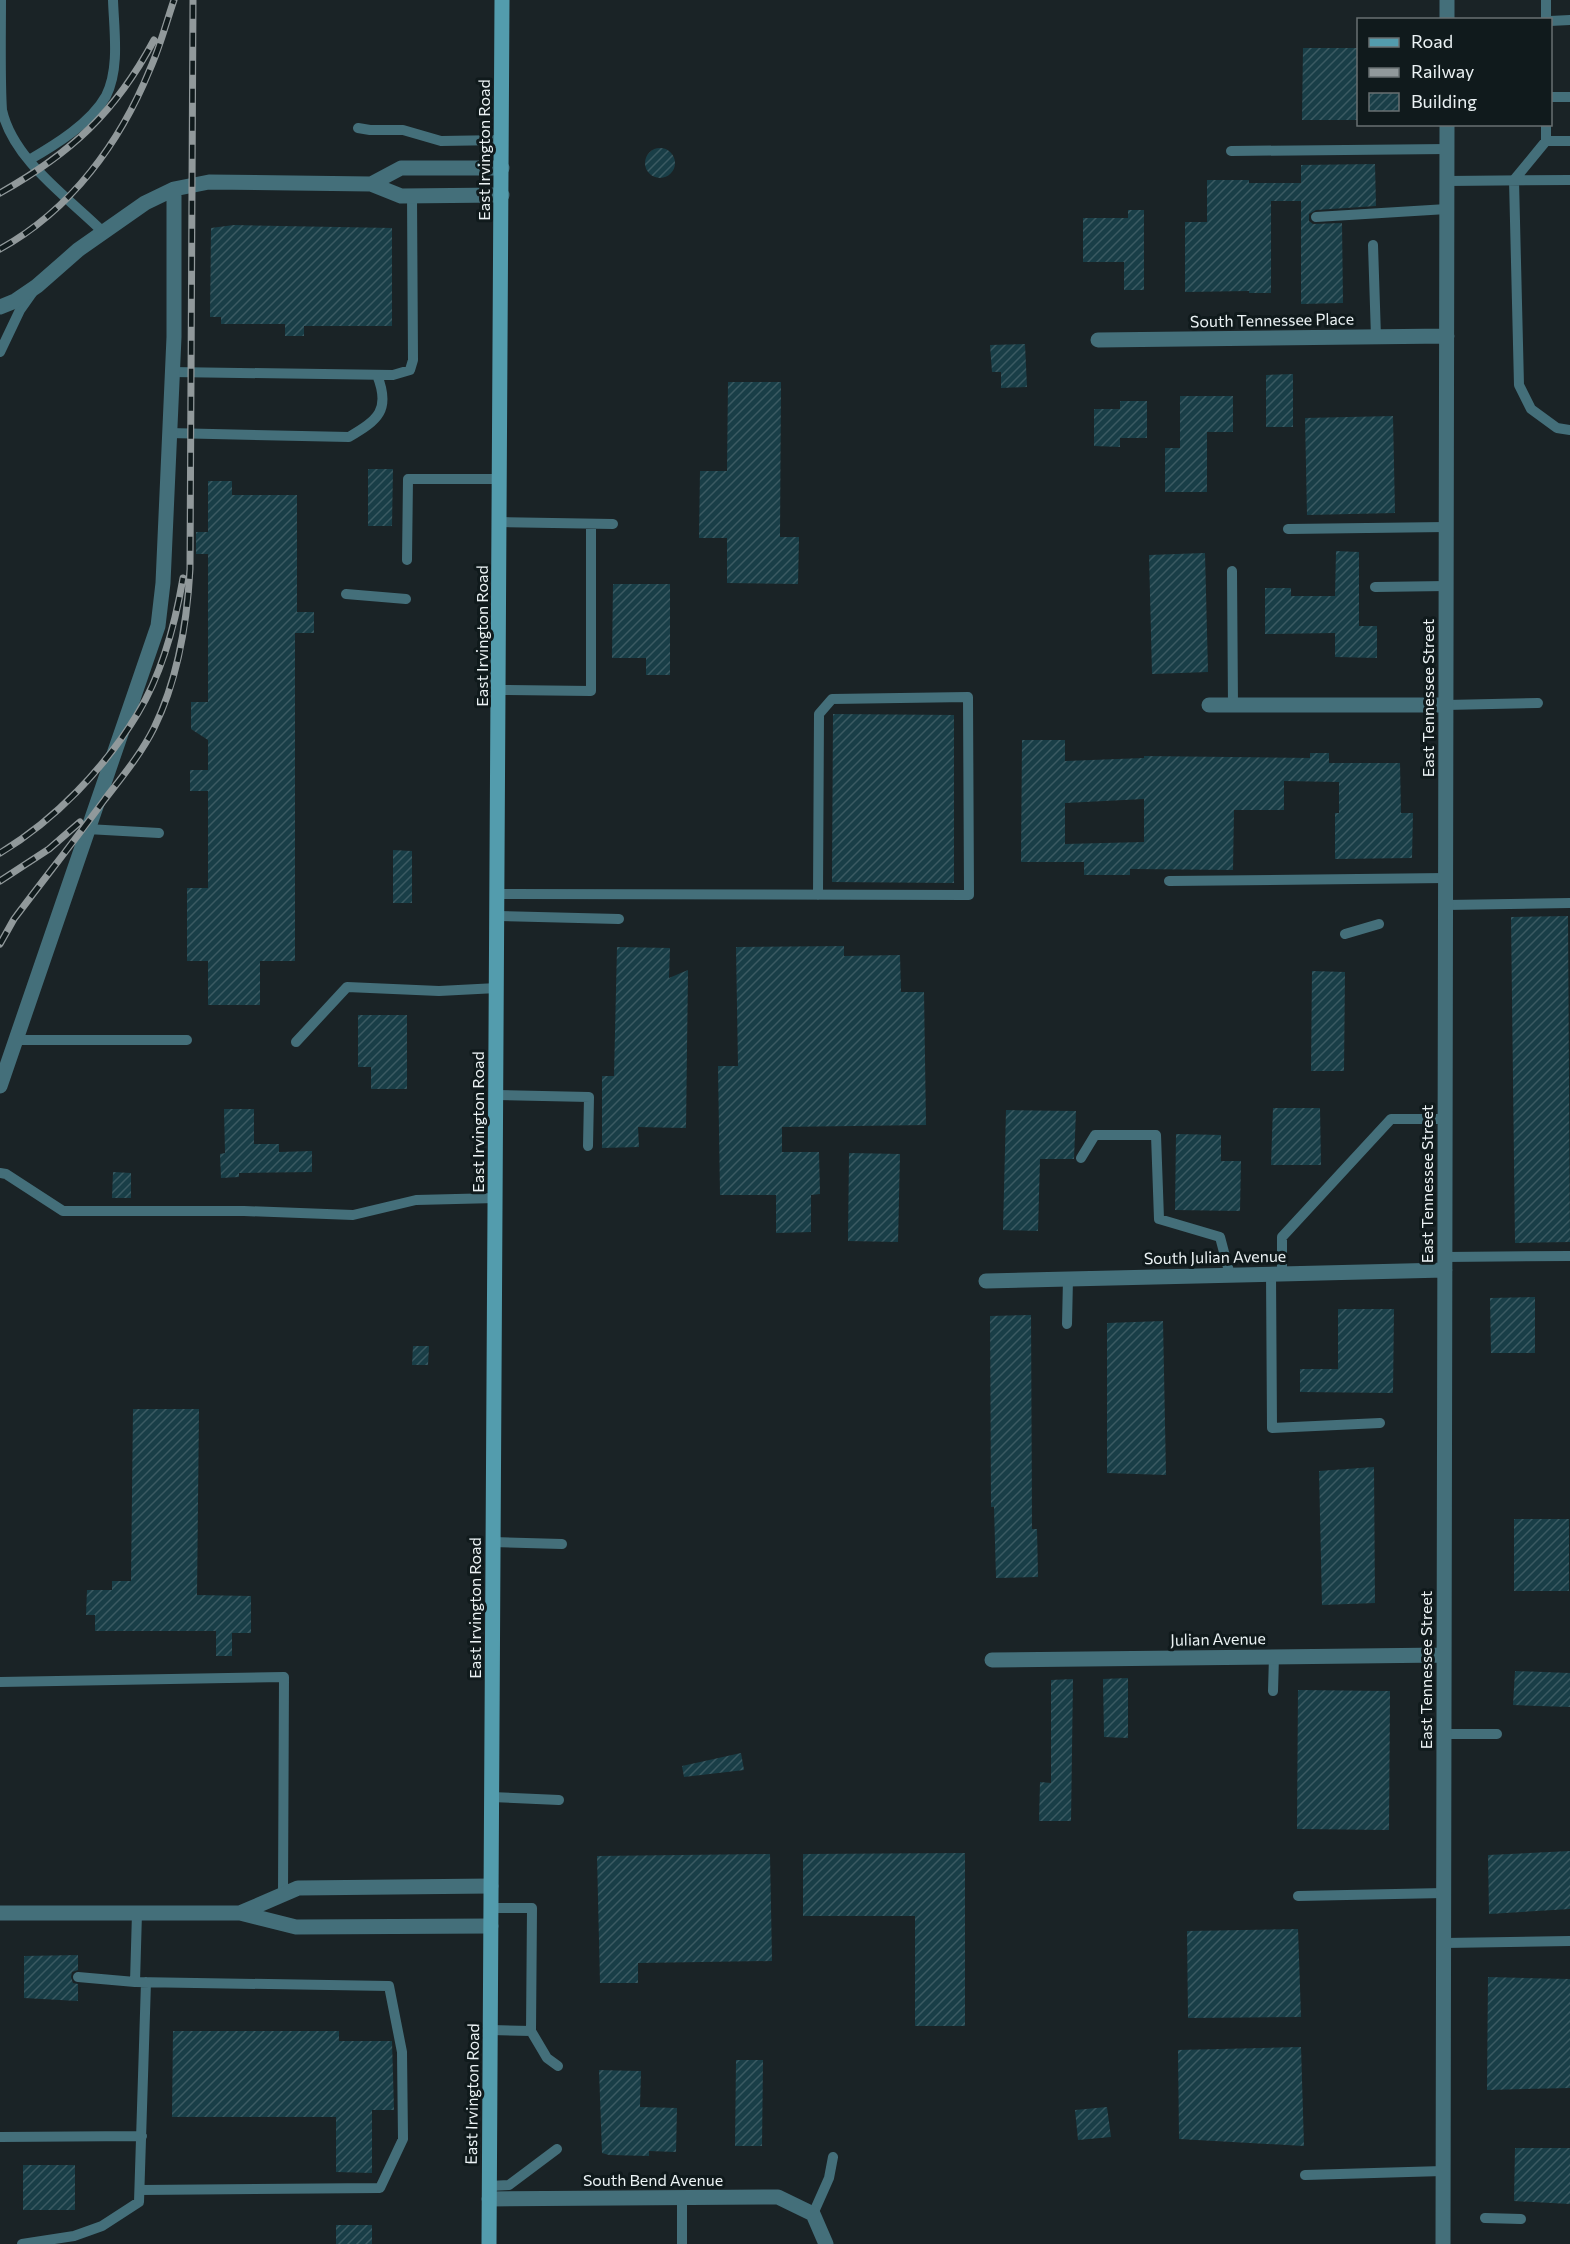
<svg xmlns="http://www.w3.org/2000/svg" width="1570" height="2244" font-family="Commissioner,sans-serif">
<defs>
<pattern id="building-hatch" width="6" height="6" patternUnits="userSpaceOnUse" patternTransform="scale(1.5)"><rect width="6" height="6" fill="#193e47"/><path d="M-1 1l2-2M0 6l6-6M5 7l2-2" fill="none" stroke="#3b5a62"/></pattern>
</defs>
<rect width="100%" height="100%" fill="#1a2326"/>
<!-- building -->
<path fill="url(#building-hatch)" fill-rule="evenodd" d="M1303 48H1359V120H1302Z
M645 163a15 15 0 1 1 30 0a15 15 0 1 1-30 0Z
M1375 164 1376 206 1316 210 1309 214V221L1313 224 1342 223 1343 303 1301 304V201H1271V293H1249V291L1185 292V222H1207V180H1249V183H1301V165Z
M1128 210H1144V290H1124V262H1083V218H1128Z
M234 225 392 228V326H304V336H285V324H221V317H210L211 228Z
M1025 344 1027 387 1001 388V372H992L990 345Z
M1293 374V427H1266V375Z
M728 382H781L780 537H799L798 584 727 583V538H699L700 471H727Z
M1180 396H1233V432H1207V492H1165V448H1180Z
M1120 401H1147V438H1120V447L1094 446V409H1120Z
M1393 416 1395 513 1307 515 1305 418Z
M368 469H393L392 526H368Z
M208 481H232V495H297V612H314V633H295V961H260V1005H208V961H187V888H208V791H190V770H208V740L191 729V702H208V554H196V532H208Z
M1336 551 1359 552V626H1377V658L1335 657V633L1265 634V588H1291V596H1335Z
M1205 553 1208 672 1152 674 1149 555Z
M613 584H670V675H646V658H612Z
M833 714 954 715V883L832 882Z
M1022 740H1065V761L1144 758V756L1310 758V753H1329V763H1400L1401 813H1413L1412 858 1335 859V813H1339V782L1284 781V810H1234L1233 870 1130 869V875H1084V862H1021ZM1144 799V842L1065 844V803Z
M393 850 412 851V903H393Z
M1568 916 1570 1242 1515 1243 1511 917Z
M844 946V956L900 955 901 992H924L926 1125 782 1127V1152H819L820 1194 811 1195V1232L776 1233V1195H720L718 1066H738L736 947Z
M617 947 670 948 669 978 688 970 686 1128 638 1127 639 1147 602 1148V1076H614Z
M1312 971 1345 972 1344 1071H1311Z
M358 1015H407V1089H371V1067H358Z
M1273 1108H1320L1321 1165H1271Z
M224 1109H254V1144H279V1152L312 1151V1172L239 1173V1177L221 1178 220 1154 225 1153Z
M1006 1110 1076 1111 1074 1159H1040L1038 1231 1003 1230Z
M1176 1134 1221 1135V1161H1241L1240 1211 1175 1210Z
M849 1153 900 1154 898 1242 848 1241Z
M113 1172 131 1173V1198H112Z
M1535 1297V1353H1491L1490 1298Z
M1338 1309H1394L1393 1393 1300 1392V1369H1338Z
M1031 1315 1032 1529H1037L1038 1577 996 1578 994 1507H991L990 1316Z
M1163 1321 1166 1475 1107 1473V1323Z
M413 1346H429L428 1365H412Z
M133 1409H199L197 1595 251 1596V1633H232V1656H216V1631H95V1615H86L87 1590H112V1581H131Z
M1374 1467 1375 1603 1322 1605 1319 1471Z
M1514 1519H1569V1591H1514Z
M1515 1671 1570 1673V1707L1513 1705Z
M1128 1678V1738L1104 1737 1103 1679Z
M1073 1679 1071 1821H1039L1040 1782 1051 1783V1680Z
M1298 1690 1390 1691 1389 1830 1297 1829Z
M741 1753 744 1770 684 1777 682 1766Z
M1570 1851V1909L1489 1914 1488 1855Z
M965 1853V2026H915V1916H803V1854Z
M770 1854 772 1961 638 1963V1983H600L597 1856Z
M1298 1929 1301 2017 1188 2018 1187 1931Z
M78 1955V1970L72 1972 71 1977 73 1983 78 1984V2001L24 1998V1956Z
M1488 1977 1570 1979V2088L1487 2090Z
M173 2031H339V2041H392L394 2110H372V2173L336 2172V2117H172Z
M1301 2047 1304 2146 1179 2139 1178 2050Z
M736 2060H763L762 2146H735Z
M599 2070 641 2071 640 2107 677 2108 676 2152 649 2151V2156L609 2155 602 2153Z
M1107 2107 1111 2137 1078 2140 1075 2110Z
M1515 2148H1570V2204L1514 2201Z
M23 2165H75V2210H23Z
M336 2225H372V2244H336Z"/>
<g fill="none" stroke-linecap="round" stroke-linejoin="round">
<!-- lane -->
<path stroke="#446f7a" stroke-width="10" d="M1 0C1 32 0 80 2 110 13 160 69 198 103 232
M1546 0V20
M1550 21 1570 20
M1550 97H1570
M1546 124V141
M358 128 370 130H403L441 141 502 140
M1570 141H1546L1514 180 1519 385 1531 409 1557 428 1570 430
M1231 151 1447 149
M29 160C55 145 91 123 106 96 120 68 114 30 113 0
M1447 181 1570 180
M1316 217 1447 209
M1373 245 1376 337
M0 352 20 310 32 293
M172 372 393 375 410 370 413 360 412 195
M169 433 349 437C378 420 391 410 377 375
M500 522 613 524
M1288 529 1446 527
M407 560 408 479H501
M1232 571 1233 706
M1375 587 1446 586
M346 594 406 599
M499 690 591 691V525
M1446 705 1538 703
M87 829 159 833
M1169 881 1446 878
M498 894 969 895 968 697 832 699 819 714 818 895
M1446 905 1570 903
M498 916 619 919
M1345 934 1379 924
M17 1040H187
M296 1042 347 987 439 991 497 988
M496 1095 589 1097 588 1146
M1081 1158 1095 1135H1156L1159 1219 1220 1237 1230 1275
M0 1173 6 1174 63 1211H244L353 1215 416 1200 496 1198
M1445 1257 1570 1256
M1271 1274 1272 1428 1380 1423
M1282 1274V1237L1391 1119H1445
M1067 1324 1068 1279
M493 1542 562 1544
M0 1682 284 1677 283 1895
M1273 1691 1274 1656
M1444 1734H1497
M491 1797 559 1800
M1298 1896 1444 1893
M491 1908H532L531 2031
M137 1913 135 1982 389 1986 402 2052 403 2139 380 2188 140 2190
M1444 1943 1570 1941
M78 1977 135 1982
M491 2030 531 2031 547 2058 558 2066
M0 2137 142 2136
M1305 2175 1443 2171
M489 2186 509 2185 557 2149
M813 2214 829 2178 833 2157
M1485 2218 1521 2219
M22 2244 74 2236 102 2226 139 2202 146 1982
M682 2244V2198"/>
<!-- street -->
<path stroke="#446f7a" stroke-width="15" d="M1447 20V0
M502 168H401L371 184 401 196 502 195
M0 307 15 301 37 286 78 250 145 203 174 189 209 182 371 184
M1098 340 1447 336
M1209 705H1446
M0 1086 158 626 163 583 174 337V189
M986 1281 1445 1270
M992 1660 1444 1655
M0 1913H240
M491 1926 296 1927 240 1913 298 1888 491 1886
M489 2199 778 2197 813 2214 826 2244
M1443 2244 1447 124"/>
<!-- secondary -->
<path stroke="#539cad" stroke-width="15" d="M489 2244 502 0"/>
<!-- rail casing -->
<g stroke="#91999b" stroke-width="7">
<path id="rail" d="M0 193C71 153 115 113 154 40
M0 249C71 210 120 143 150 69 160 47 166 23 174 0
M0 853C55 820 105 768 138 713 162 673 175 625 183 578
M0 881 49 849 80 822
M0 944 14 919C44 879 75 840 105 799 122 777 141 754 154 728 178 679 187 624 190 569L193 0"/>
</g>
<!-- rail -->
<use href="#rail" stroke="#101a1c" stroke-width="4.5" stroke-dasharray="14" stroke-linecap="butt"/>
</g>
<g text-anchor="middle" stroke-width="6" stroke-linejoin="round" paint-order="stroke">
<!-- street labels -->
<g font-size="16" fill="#ebf2f4" stroke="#101a1c">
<text transform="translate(484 150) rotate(-90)" y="6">East Irvington Road</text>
<text transform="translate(1272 320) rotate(-1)" y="6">South Tennessee Place</text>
<text transform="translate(482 636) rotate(-90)" y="6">East Irvington Road</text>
<text transform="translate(1428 698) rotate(-90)" y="6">East Tennessee Street</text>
<text transform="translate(478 1122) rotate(-90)" y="6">East Irvington Road</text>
<text transform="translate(1427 1184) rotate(-90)" y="6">East Tennessee Street</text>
<text transform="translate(1215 1257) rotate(-1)" y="6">South Julian Avenue</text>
<text transform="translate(475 1608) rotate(-90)" y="6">East Irvington Road</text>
<text transform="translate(1218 1639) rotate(-1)" y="6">Julian Avenue</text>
<text transform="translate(1426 1670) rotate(-90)" y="6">East Tennessee Street</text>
<text transform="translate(472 2094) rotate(-89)" y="6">East Irvington Road</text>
<text x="653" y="2186">South Bend Avenue</text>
</g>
</g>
<!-- legend -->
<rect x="1357" y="18" width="195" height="108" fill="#101a1c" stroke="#687072" stroke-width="1.5"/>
<rect x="1369" y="38" width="30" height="9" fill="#539cad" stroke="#687072" stroke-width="1.5"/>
<text x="1411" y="48" font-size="18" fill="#ebf2f4">Road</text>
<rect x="1369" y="68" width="30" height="9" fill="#91999b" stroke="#687072" stroke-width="1.5"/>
<text x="1411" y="78" font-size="18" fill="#ebf2f4">Railway</text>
<rect x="1369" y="93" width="30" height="18" fill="url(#building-hatch)" stroke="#687072" stroke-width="1.5"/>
<text x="1411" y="108" font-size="18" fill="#ebf2f4">Building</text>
</svg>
